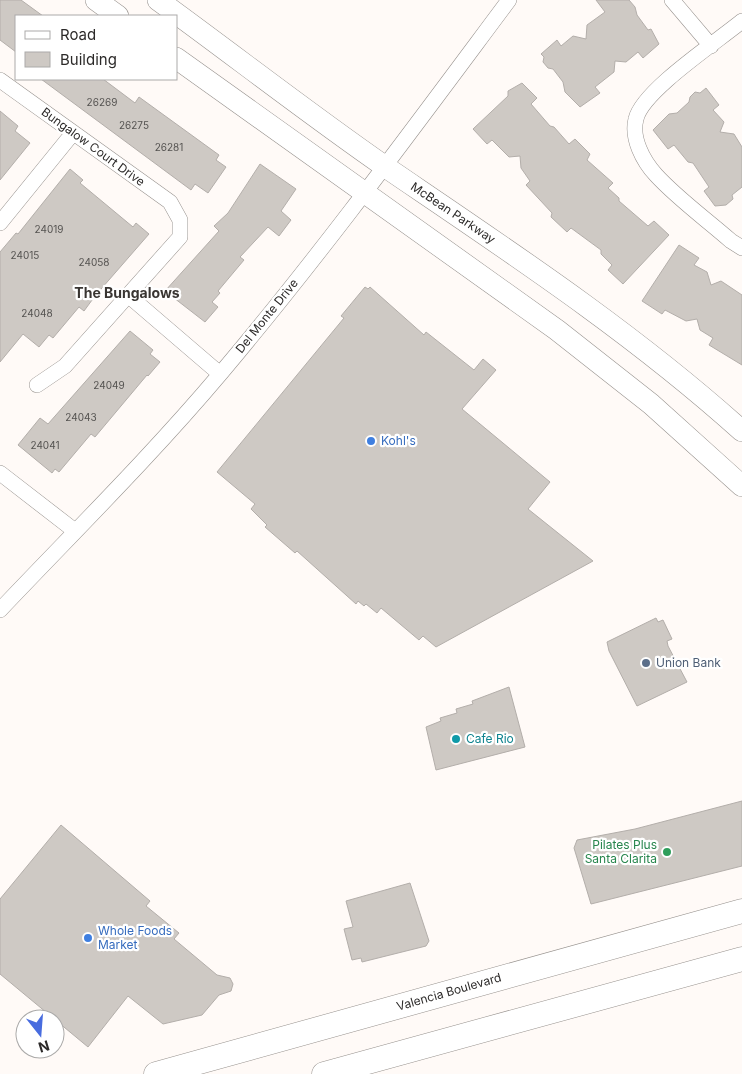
<svg xmlns="http://www.w3.org/2000/svg" width="742" height="1074" font-family="Inter,sans-serif">
<rect width="100%" height="100%" fill="#fffaf7"/>
<!-- building -->
<path fill="#cec9c4" stroke="#b3aeaa" d="M0 0H21L43 16H16V52L0 40Z
M596 0H629L635 7 637 15 648 30 651 29 659 44 643 58 638 52 626 62 615 61 614 72 595 87 600 93 580 107 565 92 563 82 553 69 548 68 543 62 544 57 541 54 557 40 561 46 573 36 586 39 587 25 605 12Z
M41 79H103L135 103 139 97 219 155 216 160 226 167 208 193 195 184 191 190Z
M522 83 537 98 531 104 550 126 554 127 569 144 575 139 590 154 587 160 613 183 608 188 619 198V201L648 226 654 221 669 235 623 284 608 270 612 265 601 254V250L571 228 567 232 551 217 552 213 526 185 530 181 521 168 520 156 509 157 492 140 487 144 473 129 508 96V91Z
M706 88 719 105 713 110 724 122 720 132 734 134 742 147V187L732 195 733 199 726 205 715 206 704 191 709 187 693 163 688 162 674 145 668 149 653 130 669 114 677 113 689 102 690 97 695 92 700 93Z
M0 111 18 126 15 131 30 143 0 180Z
M260 164 296 189 281 211 291 220 279 236 268 227 240 257 244 260 218 291 220 293 212 302 218 307 205 322 165 291 219 231 214 226 228 213Z
M70 169 83 180 80 183 133 227 136 223 149 234 95 296 84 311 79 307 53 338 49 335 39 347 23 334 0 362V252L16 233 18 234Z
M679 245 699 258 694 265 707 272 711 285 721 281 742 295V365L709 345 713 338 700 330 697 319 686 321 665 310 662 314 642 301Z
M365 287 368 289 370 287 424 335 426 332 474 370 483 359 496 370 462 409 550 482 528 509 593 561 436 647 423 636 419 640 381 608 377 613 366 604 364 606 358 601 356 604 297 551 295 553 265 527 267 525 251 509 255 504 217 472 344 318 341 316Z
M130 331 153 350 150 354 160 362 148 376 147 375 95 437 91 434 59 472 55 469 52 473 18 445 40 418 48 424Z
M656 618 658 622 663 620 672 639 667 641 668 646 687 682 637 706 609 651 607 642Z
M509 687 525 747 436 770 426 727 441 721 440 718 457 713 456 709 473 704 472 701Z
M742 801V866L591 904 574 848 577 840 635 829Z
M61 825 150 901 146 906 179 933 174 939 217 975 230 978 233 984 231 991 219 995 202 1015 163 1024 128 996 88 1047 0 974V899Z
M410 883 429 941 426 946 362 962 361 958 352 960 344 929 353 927 346 901Z"/>
<g fill="none" stroke-linecap="round" stroke-linejoin="round">
<!-- street casing -->
<g stroke="#97928e" stroke-width="16">
<path id="street" d="M672 0 711 46
M742 21C718 41 642 91 636 119 631 138 643 161 656 175 678 199 706 219 731 241L742 248
M0 80 170 202 180 220V237L65 366 37 385
M0 223 73 133
M129 296 220 374
M0 473 75 531
M0 610C74 532 151 456 221 373 322 253 415 126 509 0"/>
</g>
<!-- secondary casing -->
<g stroke="#97928e" stroke-width="22">
<path id="secondary" d="M96 0 118 16
M158 0C235 56 309 114 387 168 509 251 632 332 742 431
M176 58 557 330 651 404 742 486"/>
</g>
<!-- primary casing -->
<g stroke="#97928e" stroke-width="25">
<path id="primary" d="M156 1074 742 911
M324 1074 742 959"/>
</g>
<!-- street -->
<use href="#street" stroke="#fff" stroke-width="15"/>
<!-- secondary -->
<use href="#secondary" stroke="#fff" stroke-width="21"/>
<!-- primary -->
<use href="#primary" stroke="#fff" stroke-width="24"/>
</g>
<!-- markers -->
<g fill="#3f7fe0" stroke="#fff" stroke-width="2">
<circle cx="371" cy="441" r="5"/>
<circle cx="88" cy="938" r="5"/>
</g>
<circle fill="#5c6f8a" stroke="#fff" stroke-width="2" cx="646" cy="663" r="5"/>
<circle fill="#0f9aa8" stroke="#fff" stroke-width="2" cx="456" cy="739" r="5"/>
<circle fill="#2e9e5b" stroke="#fff" stroke-width="2" cx="667" cy="852" r="5"/>
<g text-anchor="middle" stroke-width="4.5" stroke-linejoin="round" paint-order="stroke">
<!-- number labels -->
<g font-size="10" fill="#545250">
<text x="102" y="106">26269</text>
<text x="134" y="129">26275</text>
<text x="169" y="151">26281</text>
<text x="49" y="233">24019</text>
<text x="25" y="259">24015</text>
<text x="94" y="266">24058</text>
<text x="37" y="317">24048</text>
<text x="109" y="389">24049</text>
<text x="81" y="421">24043</text>
<text x="45" y="449">24041</text>
</g>
<!-- street labels -->
<g font-size="12" fill="#2c2a29" stroke="#fff">
<text transform="translate(93 147) rotate(36)" y="4">Bungalow Court Drive</text>
<text transform="translate(453 213) rotate(34)" y="4">McBean Parkway</text>
<text transform="translate(267 316) rotate(-51)" y="4">Del Monte Drive</text>
<text transform="translate(449 992) rotate(-16)" y="4">Valencia Boulevard</text>
</g>
<!-- shop labels -->
<g font-size="12" fill="#366cbe" stroke="#fff" text-anchor="start">
<text x="381" y="445">Kohl's</text>
<text x="98" y="935">Whole Foods<tspan x="98" dy="14">Market</tspan></text>
</g>
<!-- service labels -->
<g font-size="12" fill="#4e5e75" stroke="#fff" text-anchor="start">
<text x="656" y="667">Union Bank</text>
</g>
<!-- culture labels -->
<g font-size="12" fill="#0d838f" stroke="#fff" text-anchor="start">
<text x="466" y="743">Cafe Rio</text>
</g>
<!-- leisure labels -->
<g font-size="12" fill="#27864d" stroke="#fff" text-anchor="end">
<text x="657" y="849">Pilates Plus<tspan x="657" dy="14">Santa Clarita</tspan></text>
</g>
<!-- neighbourhood labels -->
<g font-size="14" font-weight="bold" fill="#393532" stroke="#fff">
<text x="127" y="298">The Bungalows</text>
</g>
</g>
<!-- legend -->
<rect x="15" y="15" width="162" height="65" fill="#ffffff" stroke="#abaaa9"/>
<rect x="25" y="31" width="25" height="8" fill="#ffffff" stroke="#abaaa9"/>
<text x="60" y="40" font-size="15" fill="#2c2a29">Road</text>
<rect x="25" y="52" width="25" height="15" fill="#cec9c4" stroke="#abaaa9"/>
<text x="60" y="65" font-size="15" fill="#2c2a29">Building</text>
<!-- north arrow -->
<g transform="translate(40 1034) rotate(163)"><circle r="24" fill="#ffffff" stroke="#abaaa9"/>
<path d="M0-4L9 19L0 12L-9 19Z" fill="#486cdf"/>
<text y="-8" font-size="14" font-weight="bold" text-anchor="middle" fill="#2c2a29">N</text>
</g>
</svg>
